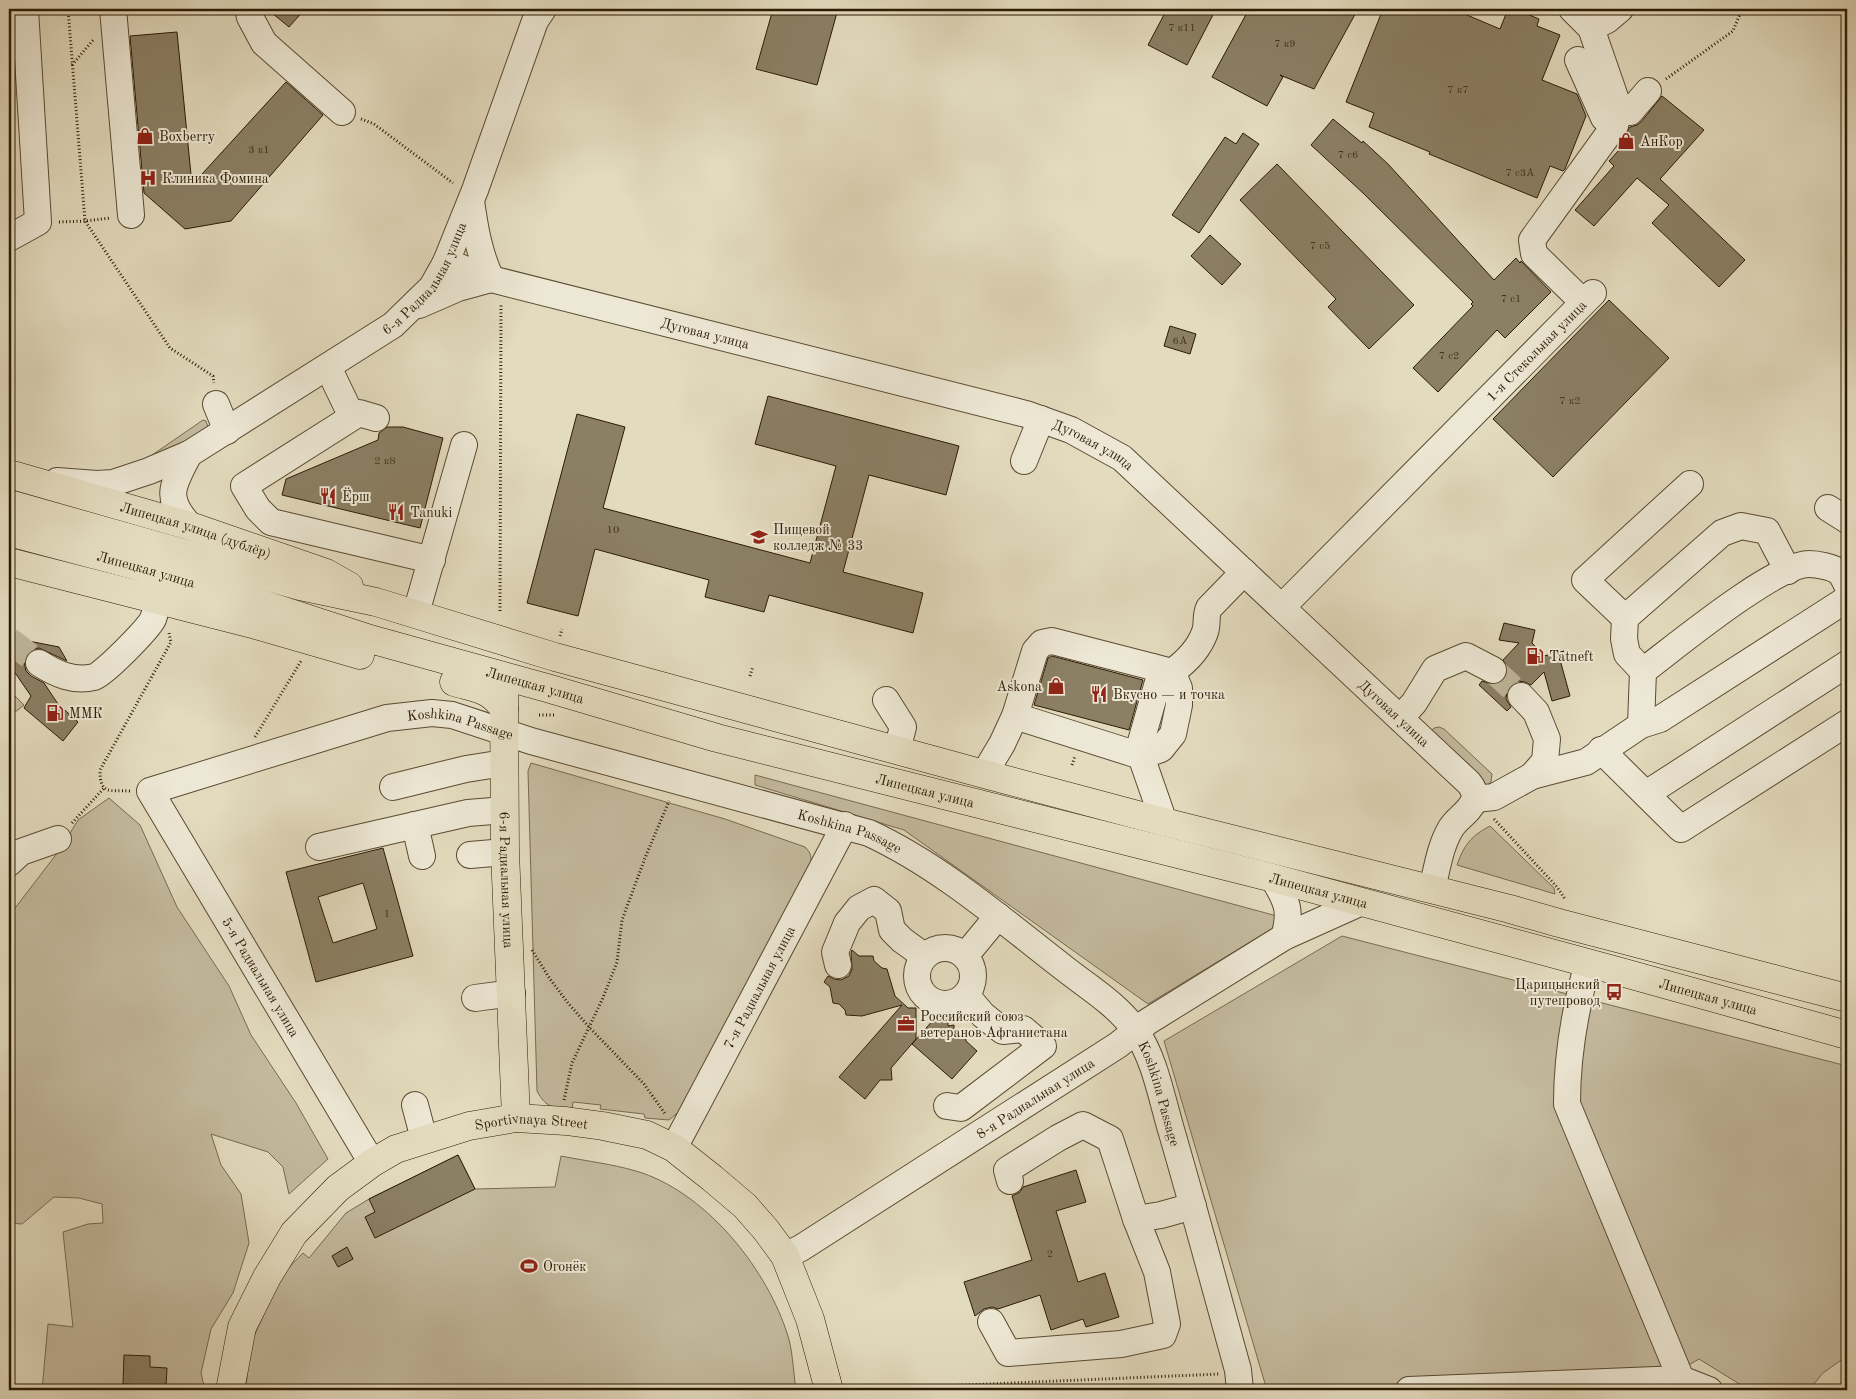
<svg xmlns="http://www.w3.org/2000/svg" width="1856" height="1399" font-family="'Old Standard TT',serif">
<rect width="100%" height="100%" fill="#e3dbbe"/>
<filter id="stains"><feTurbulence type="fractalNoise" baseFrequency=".004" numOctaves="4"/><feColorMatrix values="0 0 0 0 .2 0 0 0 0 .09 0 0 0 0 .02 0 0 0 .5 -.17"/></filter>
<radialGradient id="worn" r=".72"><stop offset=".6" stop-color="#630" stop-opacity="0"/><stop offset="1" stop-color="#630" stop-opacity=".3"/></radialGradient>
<!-- green -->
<path fill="#c4ba9e" stroke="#786a50" d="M203 420 206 421 208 427 206 433 139 464Z
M9 690 24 705 9 717Z
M1439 727 1444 729 1492 774 1491 782 1487 785 1480 784 1431 731 1434 728Z
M531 763 725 819 805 847C811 853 812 857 810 866L682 1109 669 1120 645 1118 644 1114 600 1109 601 1105 573 1102 572 1109C553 1108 546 1108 537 1091L528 771Z
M755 775 1288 919 1148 1004 904 830 755 785Z
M109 798 140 825 177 907 229 986 251 1035 296 1103 328 1159 289 1194 283 1167 268 1152 211 1134 221 1165 241 1194 249 1243 233 1293 211 1329 201 1373 205 1390H42L48 1324 73 1327 63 1232 88 1224 103 1223 102 1204 79 1198 54 1197 22 1224 9 1223V916L61 848 78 820Z
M1490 826 1554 888 1555 894 1457 865C1464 845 1471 836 1490 826Z
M1342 936 1847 1066V1356L1823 1373 1809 1390H1749L1699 1359 1687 1366 1691 1390H1265L1266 1387 1164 1041Z
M458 1155 475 1189 555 1187 561 1156C586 1161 612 1164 636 1171 704 1191 764 1265 786 1330 793 1348 793 1371 796 1390H244L247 1380 246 1354 281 1276 303 1253 309 1258 346 1213 369 1199Z"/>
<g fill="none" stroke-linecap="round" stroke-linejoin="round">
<!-- stream -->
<path stroke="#75674d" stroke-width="5.5" d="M1846 214 1847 216"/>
</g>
<!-- building -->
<path fill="#8b7f64" stroke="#2c1b03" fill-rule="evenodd" d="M267 9H305L289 27Z
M773 9H838L817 85 756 69Z
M1167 9H1216L1187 65 1148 45Z
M1249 9H1358L1314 89 1280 75 1283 77 1267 106 1212 77Z
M1383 9H1469L1467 15 1500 29 1506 14 1510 15 1513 9H1515L1539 19 1537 26 1560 35 1542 80 1577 94 1586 116 1565 169 1563 171 1550 166 1537 198 1429 154 1430 152 1369 127 1374 113 1346 102Z
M177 32 192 185 286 82 323 115 231 221 185 229 144 193 130 36Z
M1662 96 1704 130 1660 179 1745 260 1719 287 1652 223 1669 205 1637 178 1594 226 1575 210 1614 166 1609 161 1619 150 1617 148 1630 127 1637 125 1641 122Z
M1333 119 1362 143 1363 141 1388 164 1494 280 1516 258 1520 263 1521 261 1551 292 1505 338 1497 330 1438 392 1413 368 1473 306 1471 304 1473 302 1363 193 1311 145Z
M1243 133 1259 144 1199 233 1172 215 1225 137 1236 144Z
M1277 164 1414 305 1369 349 1328 307 1336 299 1240 200Z
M1210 235 1241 264 1222 285 1191 256Z
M1609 300 1669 358 1553 477 1493 419Z
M1170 326 1196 334 1190 354 1164 346Z
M768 396 959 446 946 495 869 475 843 572 923 593 913 633 769 595 764 612 705 597 709 580 595 549 578 616 527 603 577 414 625 427 603 508 810 563 836 466 755 444Z
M387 427H403L443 438 420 528 282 495 286 479 378 440 379 433Z
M1504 623 1535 630 1532 643 1544 656 1564 651 1559 656 1570 696 1552 701 1544 672 1531 685 1525 682 1518 681 1510 685 1507 692 1506 699 1511 707 1507 711 1479 685 1482 681 1494 685 1501 682 1506 676 1508 669 1503 660 1519 643 1499 640Z
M9 632 13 638 59 647 67 661 39 648 32 650 27 655 24 662 26 671 31 676 44 683 58 704 78 722 63 741 24 708 31 696 9 664Z
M1052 656 1143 680 1129 730 1034 705 1048 658Z
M383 848 413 956 316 982 286 872ZM363 883 377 929 333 943 318 897Z
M852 950 859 956H873L874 961 882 968 887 969 895 996 908 1008H916V1039L891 1068 892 1080H880L865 1099 839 1077 902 1005 862 1016 846 1015 845 1010 839 1004 833 1003 830 987 824 982 828 976 834 979 841 980 849 976 852 969 851 953Z
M942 1010 943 1021 948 1020V1026L954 1025V1031L960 1030V1036L965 1035 966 1041 977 1051 952 1079 912 1044Z
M458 1155 475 1189 375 1238 365 1217 375 1212 369 1199Z
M1076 1170 1086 1202 1056 1211 1078 1282 1105 1273 1119 1317 1086 1327 1083 1319 1051 1330 1040 1295 998 1309 992 1307 984 1309 975 1316 964 1282 1032 1260 1012 1196 1020 1192 1023 1187Z
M347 1247 353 1259 338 1267 332 1256Z
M124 1355 150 1356V1367L167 1368 166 1386 123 1384Z"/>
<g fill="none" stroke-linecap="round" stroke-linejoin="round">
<!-- minor-tunnel -->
<path stroke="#beb599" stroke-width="26" stroke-dasharray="26 13" stroke-linecap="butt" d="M9 640 39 663
M1493 670 1521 696"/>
<!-- minor casing -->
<g stroke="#5a4b32" stroke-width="28">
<g id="minor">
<path d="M113 9 131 215"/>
<path d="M248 9 250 17 264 43 342 112"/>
<path d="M1572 9 1591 28 1616 100 1618 112 1615 125 1532 240 1534 254 1583 302"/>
<path d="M1591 28 1607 20 1620 9"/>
<path d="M1578 60 1604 118 1615 125"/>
<path d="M1618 112H1630L1648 91"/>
<path d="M471 201C475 229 479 253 491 279"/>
<path d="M9 238 38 222 25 9"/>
<path id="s1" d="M446 262 491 279 1026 414 1071 430 1122 458 1469 783C1473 788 1476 793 1474 800 1470 812 1457 818 1451 828 1440 846 1437 869 1432 889"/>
<path d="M419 305 458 288 491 279"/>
<path d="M328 367 352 417"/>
<path d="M216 404 227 431"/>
<path d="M376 418 359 413 244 486 258 509 271 522 432 560"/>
<path d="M189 454C173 485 163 497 190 526"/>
<path d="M1024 461 1041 419"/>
<path id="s2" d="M57 481 97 484 113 483 149 471 189 454 393 325 432 287 446 262 475 190 535 21 543 9"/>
<path d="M1828 508 1847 520"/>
<path id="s3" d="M1282 607 1593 293"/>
<path d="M416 613 464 445"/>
<path d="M1625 618 1585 580 1690 484"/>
<path d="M39 663C56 674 74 682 94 677 104 674 148 629 153 619 155 614 156 607 158 601"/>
<path d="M1643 671C1674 648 1775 564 1809 564 1817 564 1833 567 1839 572 1842 574 1845 581 1847 585"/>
<path d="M1172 672C1186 662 1199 649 1205 632 1208 624 1205 616 1209 608L1244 572"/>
<path d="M1521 696 1536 712 1547 739 1545 761 1532 776"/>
<path d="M886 700 903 727 897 750"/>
<path d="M1015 716 1141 756 1161 749 1173 734 1179 705V688L1172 672 1153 667"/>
<path d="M1400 718 1414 703 1435 669 1466 656 1493 670"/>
<path d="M1641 725 1643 671 1627 654 1624 639 1625 618 1722 533 1741 526 1767 531 1788 571"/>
<path d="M1601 750 1681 829 1847 723"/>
<path d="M984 774 1002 744 1015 716 1035 651 1042 643 1052 641 1153 667 1160 675 1140 745 1141 756 1164 822"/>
<path d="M393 787 466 769 504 763"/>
<path d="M1646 794 1847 664"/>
<path d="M1475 799 1494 797 1532 776 1586 762 1641 725 1660 719 1847 599"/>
<path d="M415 825 422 856"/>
<path d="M319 847 468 813 505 810"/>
<path d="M470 855 505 852"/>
<path d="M9 863 21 852 58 839"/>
<path d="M1273 878C1287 901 1292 911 1284 937"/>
<circle cx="945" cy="976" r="28"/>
<path d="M965 956 998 916"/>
<path d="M1588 963C1575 1009 1567 1056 1567 1104L1681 1379"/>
<path d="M838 965 835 952 847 923 859 908 874 900 888 911 892 930 902 940 924 956"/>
<path d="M475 998 512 993"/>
<path d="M415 1105 424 1139"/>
<path d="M947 1106 961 1108 1043 1046 1023 1029 1003 1031 983 1015 966 995"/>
<path id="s4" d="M674 1148 845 825"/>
<path id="s5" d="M372 1163 150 791 387 718 432 713 452 715 531 741 869 833C940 866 1002 920 1064 968 1088 987 1118 1005 1135 1030 1155 1058 1162 1100 1172 1133 1195 1212 1216 1291 1238 1370L1240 1390"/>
<path d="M1136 1219 1161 1215 1193 1206"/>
<path id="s6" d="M785 1256 801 1248 1118 1045 1147 1022 1284 937 1362 902"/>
<path d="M991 1322 1008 1353 1121 1344 1163 1335 1167 1324 1157 1272 1136 1219 1110 1139 1083 1125 1058 1138 1007 1170 1010 1181"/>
<path d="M1409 1390 1681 1379 1709 1390"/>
</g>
</g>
<!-- major casing -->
<g stroke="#2c1b03" stroke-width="29">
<g id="major">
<path id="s7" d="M9 474 190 526 326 573 349 586"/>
<path d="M9 504 300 586 376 602 555 657 984 774 1164 822 1510 909 1559 923 1847 998"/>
<path id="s8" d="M9 532 137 566 229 593 370 639 547 688 717 738 1273 878 1621 972 1847 1035"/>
<path d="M9 562 256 625 360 655"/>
<path d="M454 682C477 689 490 688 504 709"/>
<path id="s9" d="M504 692 505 852 516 1118"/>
<path id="s10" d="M230 1390 242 1327 267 1277 294 1233 338 1188 372 1163 396 1149 469 1126 516 1118 566 1121 603 1126 647 1135 674 1148 712 1178 745 1206 766 1230 785 1256 810 1319 829 1390"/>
</g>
</g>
<!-- path -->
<path stroke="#2c1b03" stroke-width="3" stroke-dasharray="1 2.5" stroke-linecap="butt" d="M68 9 85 221 170 348 213 376 214 383
M72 65 94 39
M1666 79 1733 31 1742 9
M361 119 374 124 453 183
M59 222 85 221 110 218
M500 611 501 303
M560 636 562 629
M750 676 753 666
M539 715H555
M255 737 301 661
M1072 765 1075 756
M130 791C109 790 100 795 100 770L171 642 169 633
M1494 819 1557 887 1565 899
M72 823 104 788
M532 950 550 979 568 1003 589 1027 644 1084 666 1115
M564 1100 572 1063 602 1000 617 962 622 920 645 858 669 801
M850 1390 1219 1374"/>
<!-- minor -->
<use href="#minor" stroke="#ede8d5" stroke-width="26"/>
<!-- major -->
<use href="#major" stroke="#e3dbbe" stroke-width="28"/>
</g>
<!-- icons -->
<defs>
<g id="shop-bare" transform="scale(1.35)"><path d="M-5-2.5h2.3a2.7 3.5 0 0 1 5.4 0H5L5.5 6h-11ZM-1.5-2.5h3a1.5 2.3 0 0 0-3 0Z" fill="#8f2418" stroke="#ede8d5" stroke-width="2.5" paint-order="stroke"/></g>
<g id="hospital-bare" transform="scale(1.35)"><path d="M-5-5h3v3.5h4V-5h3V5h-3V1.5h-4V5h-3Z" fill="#8f2418" stroke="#ede8d5" stroke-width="2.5" paint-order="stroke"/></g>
<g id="restaurant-bare" transform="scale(1.35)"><path d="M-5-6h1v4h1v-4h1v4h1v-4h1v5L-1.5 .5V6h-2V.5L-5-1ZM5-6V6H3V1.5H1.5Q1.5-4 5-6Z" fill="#8f2418" stroke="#ede8d5" stroke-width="2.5" paint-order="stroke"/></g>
<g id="university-bare" transform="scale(1.35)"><path d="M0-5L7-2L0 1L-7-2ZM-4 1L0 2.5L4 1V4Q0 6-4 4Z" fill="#8f2418" stroke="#ede8d5" stroke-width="2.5" paint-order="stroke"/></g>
<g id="fuel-bare" transform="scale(1.35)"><path d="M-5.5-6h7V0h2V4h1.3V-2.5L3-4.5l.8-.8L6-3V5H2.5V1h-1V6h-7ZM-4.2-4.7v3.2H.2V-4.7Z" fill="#8f2418" stroke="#ede8d5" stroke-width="2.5" paint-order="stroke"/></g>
<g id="bus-bare" transform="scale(1.35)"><path d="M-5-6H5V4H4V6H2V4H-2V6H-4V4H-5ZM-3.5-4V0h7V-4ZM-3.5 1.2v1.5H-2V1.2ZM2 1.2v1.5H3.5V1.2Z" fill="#8f2418" stroke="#ede8d5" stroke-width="2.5" paint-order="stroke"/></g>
<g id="office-bare" transform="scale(1.35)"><path d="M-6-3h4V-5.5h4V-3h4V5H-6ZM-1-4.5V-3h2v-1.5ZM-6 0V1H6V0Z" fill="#8f2418" stroke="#ede8d5" stroke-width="2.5" paint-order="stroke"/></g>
<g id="stadium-bare" transform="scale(1.35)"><path d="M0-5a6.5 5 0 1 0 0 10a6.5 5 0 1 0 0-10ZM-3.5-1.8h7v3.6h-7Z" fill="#8f2418" stroke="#ede8d5" stroke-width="2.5" paint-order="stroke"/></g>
</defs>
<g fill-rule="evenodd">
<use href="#shop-bare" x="145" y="136"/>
<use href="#shop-bare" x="1626" y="141"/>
<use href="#hospital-bare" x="148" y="178"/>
<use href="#restaurant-bare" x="328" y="496"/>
<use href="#restaurant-bare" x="396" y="512"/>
<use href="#university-bare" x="759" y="537"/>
<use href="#fuel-bare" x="1535" y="656"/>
<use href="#shop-bare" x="1056" y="686"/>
<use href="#restaurant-bare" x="1099" y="694"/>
<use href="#fuel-bare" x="55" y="713"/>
<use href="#bus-bare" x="1614" y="992"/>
<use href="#office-bare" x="906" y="1024"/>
<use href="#stadium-bare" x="529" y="1266"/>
</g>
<g text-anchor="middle" stroke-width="4" stroke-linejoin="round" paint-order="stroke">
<!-- number labels -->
<g font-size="11" fill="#44341b">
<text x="1182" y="31">7 к11</text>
<text x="1285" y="47">7 к9</text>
<text x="1458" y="93">7 к7</text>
<text x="259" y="153">3 к1</text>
<text x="1348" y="158">7 с6</text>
<text x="1520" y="176">7 с3А</text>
<text x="1320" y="249">7 с5</text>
<text x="1511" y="302">7 с1</text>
<text x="1180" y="344">6А</text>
<text x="1449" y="359">7 с2</text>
<text x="1570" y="404">7 к2</text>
<text x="385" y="464">2 к8</text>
<text x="613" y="533">10</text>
<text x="387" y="917">1</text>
<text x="1050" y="1257">2</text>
</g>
<!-- poi labels -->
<g font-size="14" fill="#2c1b03" stroke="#ede8d5" text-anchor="start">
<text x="159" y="141">Boxberry</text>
<text x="1640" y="146">АнКор</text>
<text x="162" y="183">Клиника Фомина</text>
<text x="342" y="501">Ёрш</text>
<text x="410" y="517">Tanuki</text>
<text x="773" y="534">Пищевой<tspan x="773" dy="16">колледж № 33</tspan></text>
<text x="1549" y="661">Tatneft</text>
<text x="1042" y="691" text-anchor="end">Askona</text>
<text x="1113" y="699">Вкусно — и точка</text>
<text x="69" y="718">ММК</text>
<text x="1600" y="989" text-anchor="end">Царицынский<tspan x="1600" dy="16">путепровод</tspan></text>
<text x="920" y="1021">Российский союз<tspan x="920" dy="16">ветеранов Афганистана</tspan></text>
<text x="543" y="1271">Огонёк</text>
</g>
<!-- street labels -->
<g font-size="14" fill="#2c1b03" stroke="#ede8d5">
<text dy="5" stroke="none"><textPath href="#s2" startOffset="436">6-я Радиальная улица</textPath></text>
<text dy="5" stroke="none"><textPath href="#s1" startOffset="269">Дуговая улица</textPath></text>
<text dy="5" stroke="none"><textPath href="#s3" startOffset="361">1-я Стекольная улица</textPath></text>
<text dy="5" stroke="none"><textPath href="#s1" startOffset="674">Дуговая улица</textPath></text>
<text dy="5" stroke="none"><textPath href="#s7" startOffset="195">Липецкая улица (дублёр)</textPath></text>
<text dy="5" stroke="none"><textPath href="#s8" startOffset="142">Липецкая улица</textPath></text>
<text dy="5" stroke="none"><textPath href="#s8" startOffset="548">Липецкая улица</textPath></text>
<text dy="5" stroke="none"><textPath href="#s1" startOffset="1079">Дуговая улица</textPath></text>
<text dy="5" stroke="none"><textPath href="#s5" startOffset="756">Koshkina Passage</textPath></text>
<text dy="5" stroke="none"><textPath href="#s8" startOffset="952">Липецкая улица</textPath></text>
<text dy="5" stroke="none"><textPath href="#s5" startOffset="1161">Koshkina Passage</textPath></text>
<text dy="5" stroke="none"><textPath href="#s9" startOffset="188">6-я Радиальная улица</textPath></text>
<text dy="5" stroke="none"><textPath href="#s8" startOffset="1358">Липецкая улица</textPath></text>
<text transform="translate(261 977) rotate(59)" y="5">5-я Радиальная улица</text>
<text dy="5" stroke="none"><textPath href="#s4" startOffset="182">7-я Радиальная улица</textPath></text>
<text dy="5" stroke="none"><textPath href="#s8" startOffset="1762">Липецкая улица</textPath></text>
<text dy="5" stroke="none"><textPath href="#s5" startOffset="1581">Koshkina Passage</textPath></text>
<text dy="5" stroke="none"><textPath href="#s6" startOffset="296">8-я Радиальная улица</textPath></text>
<text dy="5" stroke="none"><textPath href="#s10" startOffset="444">Sportivnaya Street</textPath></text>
</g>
</g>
<!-- margin -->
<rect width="1856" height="1399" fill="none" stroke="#e3dbbe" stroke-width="30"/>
<rect x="10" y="10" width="1836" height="1379" fill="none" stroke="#2c1b03" stroke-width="2.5"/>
<rect x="15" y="15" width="1826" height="1369" fill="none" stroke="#2c1b03"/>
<rect width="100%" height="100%" filter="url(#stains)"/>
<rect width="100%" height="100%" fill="url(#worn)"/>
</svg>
